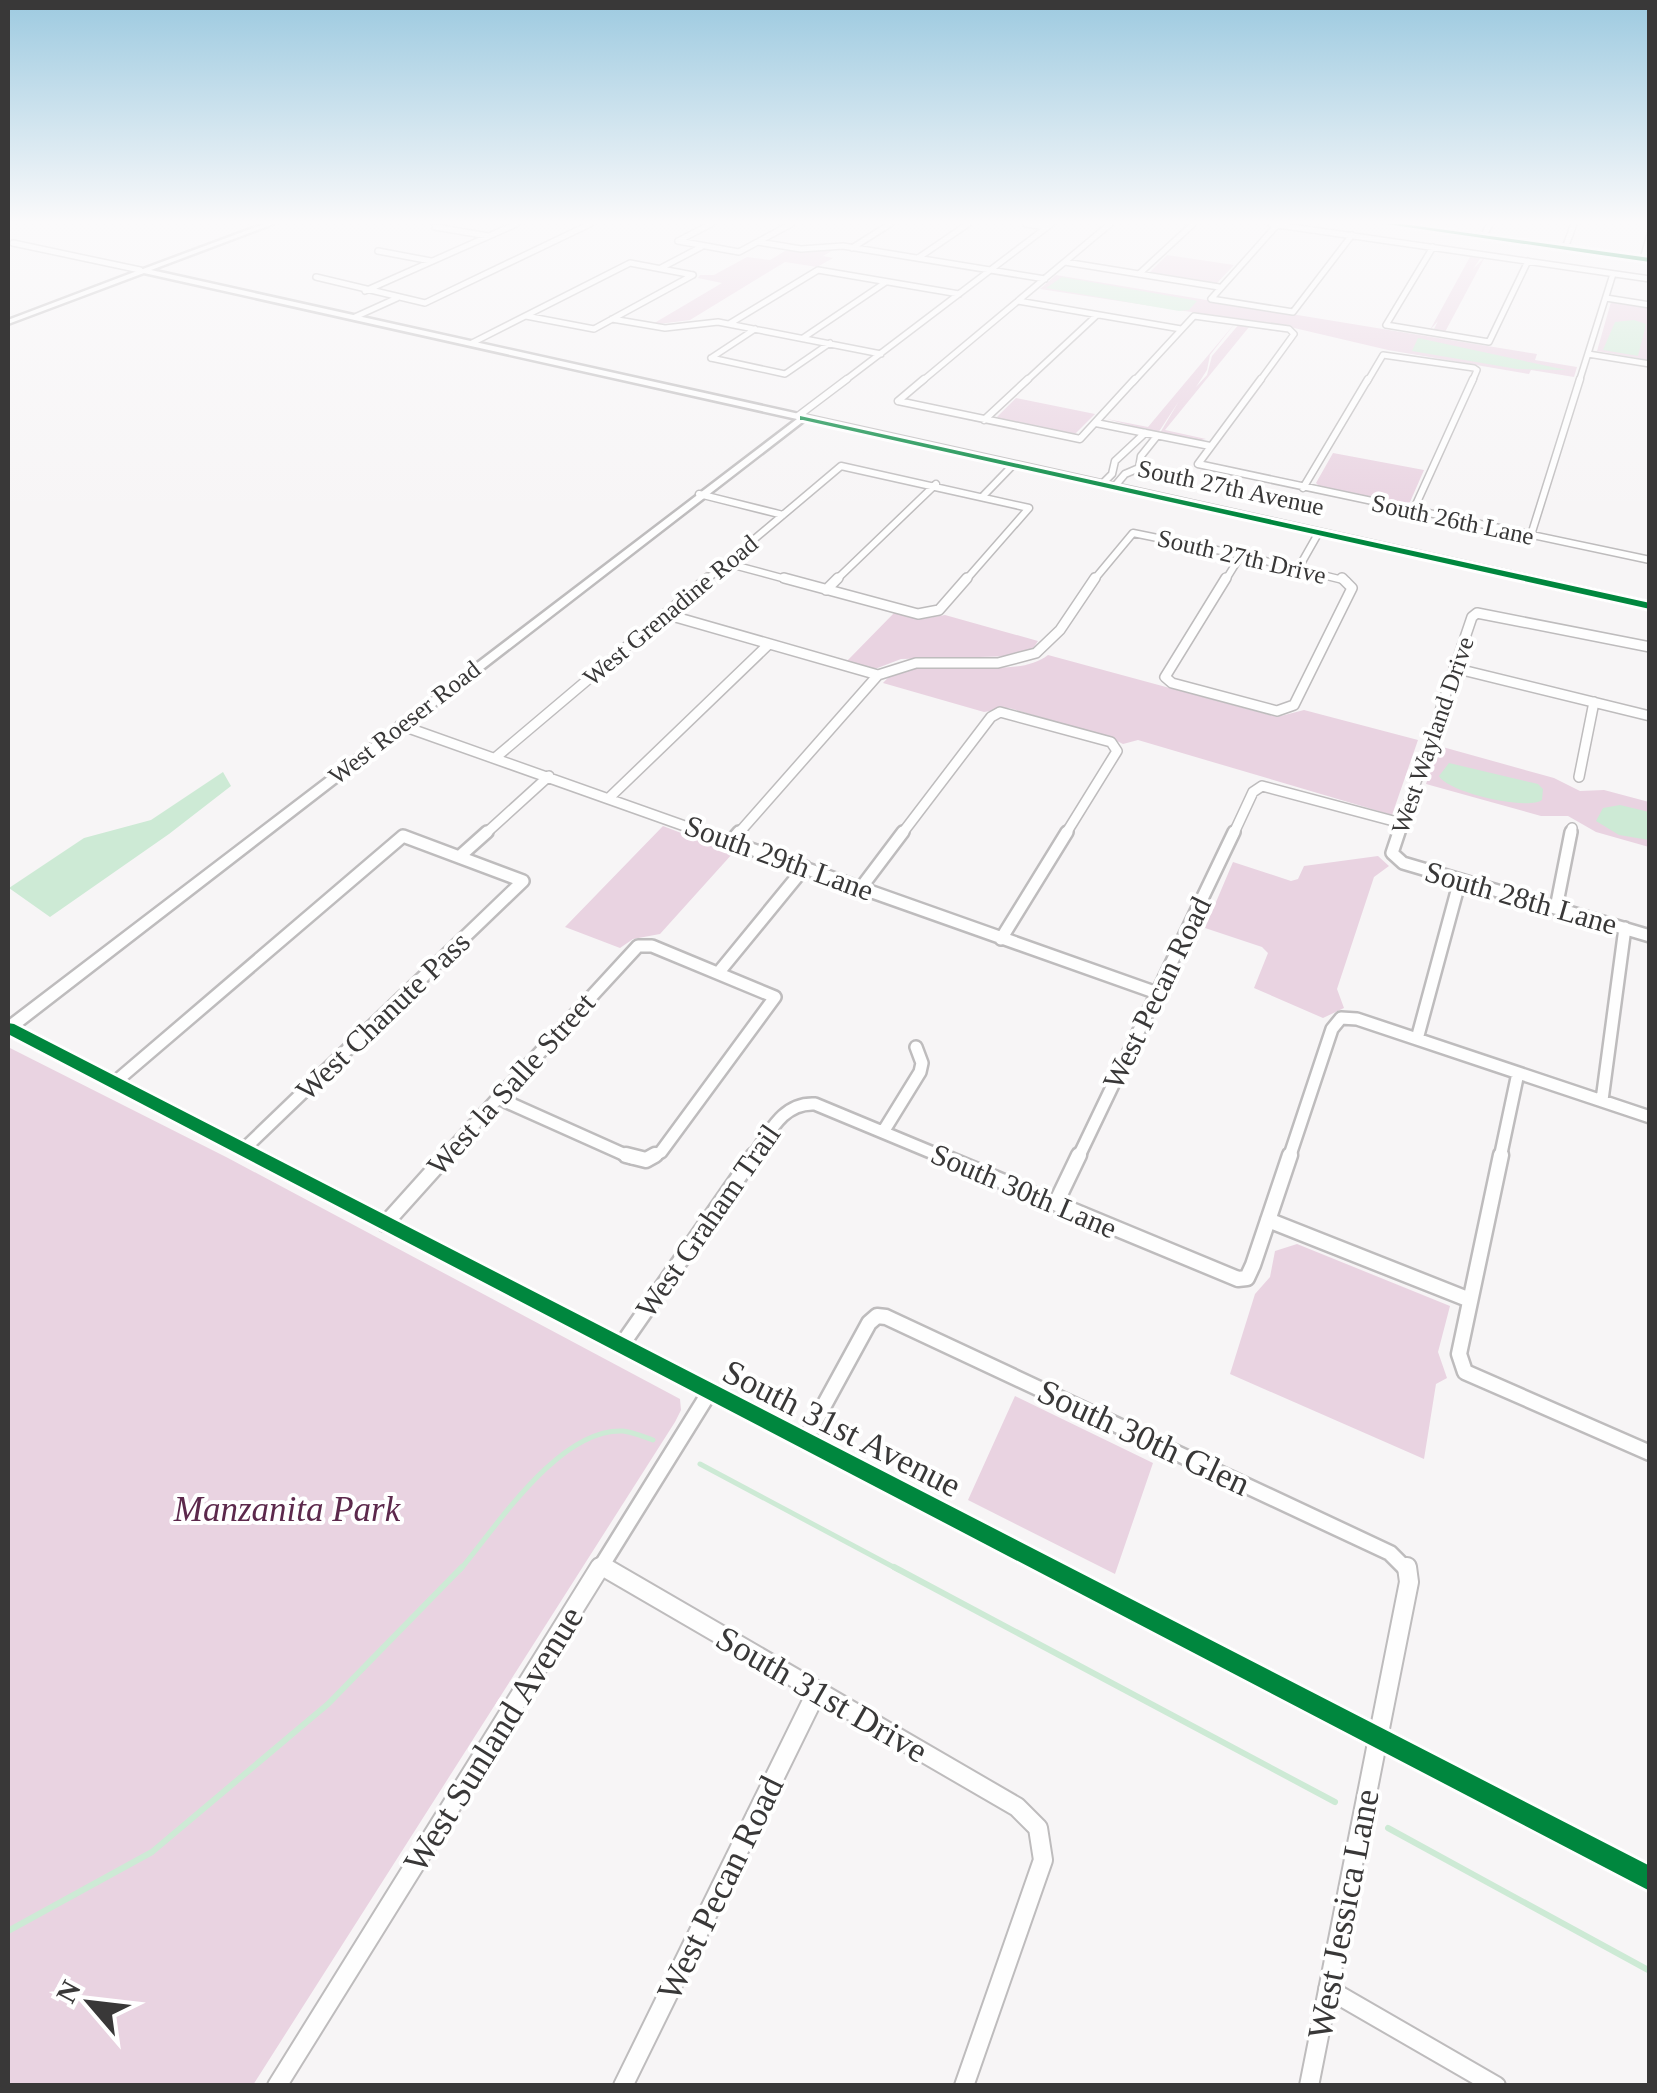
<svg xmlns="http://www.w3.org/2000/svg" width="1657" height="2093" font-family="'Times New Roman',serif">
<rect width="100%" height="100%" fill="#f7f5f6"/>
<!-- green -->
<path fill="#e9d3e1" d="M835 249 823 256 833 258 817 267 785 262 690 320 651 325 722 283 698 278 700 275H714L747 257 770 260 785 251Z
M1167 255 1234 265 1217 283 1210 284 1150 272Z
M1471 255 1482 256 1473 269 1485 257 1445 332 1433 331 1438 321 1430 330Z
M1056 275C1217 302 1377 328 1537 354L1535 360 1577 367 1574 377 1531 370 1529 374 1388 350 1290 327 1040 289Z
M1611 302 1649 307V360L1597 351Z
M1236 322 1210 355 1207 370 1196 387 1207 375 1212 356 1240 323 1287 333 1249 327 1165 430 1206 439 1197 441 1160 433 1179 401 1158 433 1107 419 1148 427Z
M1016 398 1095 414 1073 436 1001 421 997 417Z
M1333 453 1424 470 1410 502 1403 505 1320 487 1316 483Z
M894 613 922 619 945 615 1038 641 1032 650 1019 656 901 659 875 669 847 661Z
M1048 655 1277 717 1304 710 1418 740 1392 815 1138 740 1123 744 1109 737 1009 708 984 712 883 683C917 643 1006 687 1048 655Z
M1439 746 1554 778 1580 791 1604 790 1649 802V847L1596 832 1568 816H1541L1426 784Z
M663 826 733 853 660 934 633 939 620 948 565 927Z
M1378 856 1389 866 1374 877 1337 989 1344 1008 1323 1018 1254 988 1268 953 1262 947 1205 928 1233 862 1291 881 1298 879 1304 866Z
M8 1047 228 1158 680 1399 681 1410 675 1422 253 2085H8Z
M1297 1244 1450 1306 1438 1352 1447 1378 1436 1384 1424 1459 1230 1374 1255 1294 1270 1277 1275 1251Z
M1015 1396 1153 1463 1115 1574 968 1500Z"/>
<!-- water -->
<path fill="#cdead5" d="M1062 277 1193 300 1197 301 1189 310 1179 311 1046 288Z
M1634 320 1646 324 1638 356 1603 350 1615 322Z
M1418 338 1566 370 1517 369 1412 351Z
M1449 763 1538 784 1543 789 1542 800C1527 811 1447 792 1439 776Z
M223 772 231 786 169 834 50 917 9 888 84 838 151 820Z
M1620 805 1649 812V840L1619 835 1596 821 1603 808Z"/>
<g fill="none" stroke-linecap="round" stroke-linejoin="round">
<!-- stream-far1 -->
<path stroke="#cdead5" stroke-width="5" d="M700 1464 899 1570
M460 1570C497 1526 559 1428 623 1431 633 1432 644 1437 653 1440"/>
<!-- stream -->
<path stroke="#cdead5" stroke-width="6" d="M894 1567 1335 1802
M1388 1828 1650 1971
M8 1931 152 1852 328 1704 462 1567"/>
<!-- street-far5 casing -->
<g stroke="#bebcbd" stroke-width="8">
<path id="street-far5" d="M1026 224 1047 227
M1271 224 1650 279
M1277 225 1211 299 1293 312 1352 235
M435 227 488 236
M1483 237 1490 224
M678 241 739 252 791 224
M678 241 711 224
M758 242 801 249 843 246 1045 279
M13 243 140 270
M1433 247 1386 325 1489 342 1528 261
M852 248 890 224
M1565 248 1574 224
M378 251 431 261
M918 258 968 224
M1643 259 1650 234
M1065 262 1219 287
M661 268 701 247
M1139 274 1193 224
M316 277 425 303 590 224
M365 291 516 224
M1606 298 1650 305
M1018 301 1181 329
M526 316 594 329 693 275
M355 317 397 298
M612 319 665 328 718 322 881 354
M729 324 818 270 959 294
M803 338 886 282
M472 343 630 263 693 275
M1588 354 1650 364
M711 358 785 374 830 343
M711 358 755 329
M843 382 1051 224
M921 382 1110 224
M1025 382 1097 315
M1133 382 1194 316 1289 329 1294 334 1259 382
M1367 382 1383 355 1474 368 1477 370 1472 382
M1579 382 1613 274"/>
</g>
<!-- street-far4 casing -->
<g stroke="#bebcbd" stroke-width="9">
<path id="street-far4" d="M1261 379 1198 464 1650 560
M898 401 1080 439 1135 379
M898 401 924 379
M798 416 847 379
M984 420 1028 379
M1096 423 1210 446
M1102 484 1112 474 1115 461 1145 433
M1114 487 1125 474 1139 468 1141 456 1157 436
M1303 488 1368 379
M699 494 783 515
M984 495 1013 465
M1413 511 1473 379
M1531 535 1580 379
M1241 555 1347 581
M726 563 793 581
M726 563 841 466 1029 508 965 581
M1298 569 1319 532
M705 581 726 563
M835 581 936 484
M1093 581 1133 533 1241 555
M1225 581 1241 555"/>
</g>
<!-- street-far3 casing -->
<g stroke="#bebcbd" stroke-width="12">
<path id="street-far3" d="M784 578 918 614 939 610 967 578
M1226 578 1165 677 1172 683 1277 711 1294 705 1352 588 1342 578
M826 590 838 578
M665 614 878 675
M1454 668 1650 716
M400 725 710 835
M495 758 708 578
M1579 777 1594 702
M610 797 769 644
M484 835 549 776
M737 835 878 675 916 663H998L1036 653 1060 630 1095 578
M901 835 991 717 1000 712 1111 742 1117 751 1065 835
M1233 835 1253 792 1262 786 1401 823
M1398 835 1472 617 1477 613 1650 647
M1571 835 1572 828"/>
</g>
<!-- street-far2 casing -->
<g stroke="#bebcbd" stroke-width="16">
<path id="street-far2" d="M703 832 1157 993
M1399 832 1392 853 1403 863 1650 936
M732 840 739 832
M459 857 487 832
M860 889 903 832
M1556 908 1571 832
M1001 939 1067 832
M719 972 805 867
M1417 1039 1460 880
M114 1083 403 836 523 881 243 1150
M498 1098 632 1158
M498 1098 638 946H652L775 997 661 1152 650 1158
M1602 1100 1625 928
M883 1132 920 1072 922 1063 916 1047
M444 1158 498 1098
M752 1158C769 1134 782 1102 815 1104L945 1158
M1078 1158 1234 832
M1289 1158 1332 1029 1341 1018 1357 1019 1650 1117
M1500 1158 1518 1073"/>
</g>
<!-- street-far1 casing -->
<g stroke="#bebcbd" stroke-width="19">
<path id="street-far1" d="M626 1155 646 1160 655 1155
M939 1155 1238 1279 1247 1278 1253 1265 1290 1155
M1501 1155 1459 1354 1465 1372 1650 1453
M1056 1203 1079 1155
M1268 1220 1470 1300
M385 1224 447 1155
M621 1346 754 1155
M804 1442 869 1323 877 1316 886 1317 1390 1553 1407 1570
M602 1566 608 1570
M599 1570 709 1393"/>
</g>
<!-- street casing -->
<g stroke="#bebcbd" stroke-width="22">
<path id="street" d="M604 1567 1017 1807 1038 1828 1043 1860 964 2086
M1328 1989 1496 2086
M277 2086 600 1567
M623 2086 817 1691
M1309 2086 1409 1582 1407 1567"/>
</g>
<!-- secondary casing -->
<g stroke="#bebcbd" stroke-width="5">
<path id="secondary" d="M264 224H273L151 270 1650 603V609L805 420 20 1027 1650 1866V1891L8 1034V1021L797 419 144 273 8 324V320L137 271 138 269H143Z
M1386 224H1402L1650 258V262Z"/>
</g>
<!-- street-far5 -->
<use href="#street-far5" stroke="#fefefe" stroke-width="5"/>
<!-- street-far4 -->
<use href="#street-far4" stroke="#fefefe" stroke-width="6"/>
<!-- street-far3 -->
<use href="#street-far3" stroke="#fefefe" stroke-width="9"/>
<!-- street-far2 -->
<use href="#street-far2" stroke="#fefefe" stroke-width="11"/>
<!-- street-far1 -->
<use href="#street-far1" stroke="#fefefe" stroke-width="14"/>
<!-- street -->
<use href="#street" stroke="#fefefe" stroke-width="18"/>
<!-- secondary -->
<use href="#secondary" fill="#fefefe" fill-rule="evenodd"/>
<!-- cycleway casing -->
<g stroke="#fff" stroke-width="6">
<path id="cycleway" d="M1386 224H1402L1650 258V262Z
M800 416 1650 603V609L803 420H800Z
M8 1023 14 1024 1650 1866V1891L8 1034Z"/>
</g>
<!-- cycleway -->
<use href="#cycleway" fill="#00873e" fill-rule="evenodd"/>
</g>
<!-- sky -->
<linearGradient id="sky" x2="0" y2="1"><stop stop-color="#9dcae0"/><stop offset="0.43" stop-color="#fbfafb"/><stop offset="1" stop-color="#fbfafb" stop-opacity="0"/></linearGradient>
<rect width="1657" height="517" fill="url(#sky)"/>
<g text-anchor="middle" stroke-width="8" stroke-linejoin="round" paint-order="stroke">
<!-- far-street labels -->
<g font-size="25" fill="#393838" stroke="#fff">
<text transform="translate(1231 487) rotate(12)" y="9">South 27th Avenue</text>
<text transform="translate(1453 519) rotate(12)" y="9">South 26th Lane</text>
<text transform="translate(1242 556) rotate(13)" y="9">South 27th Drive</text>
<text transform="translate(670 610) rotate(-40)" y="9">West Grenadine Road</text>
<text transform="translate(404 722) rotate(-38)" y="9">West Roeser Road</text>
<text transform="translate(1432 735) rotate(-71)" y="9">West Wayland Drive</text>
</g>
<!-- street labels -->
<g font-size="30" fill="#393838" stroke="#fff">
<text transform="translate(779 858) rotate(20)" y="10">South 29th Lane</text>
<text transform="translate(1521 898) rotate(16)" y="10">South 28th Lane</text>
<text transform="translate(1157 993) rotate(-64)" y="10">West Pecan Road</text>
<text transform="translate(383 1016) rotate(-44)" y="10">West Chanute Pass</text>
<text transform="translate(511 1084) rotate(-48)" y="10">West la Salle Street</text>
<text transform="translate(1024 1191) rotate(23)" y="10">South 30th Lane</text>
<text transform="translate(708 1221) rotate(-55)" y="10">West Graham Trail</text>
</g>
<!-- near-street labels -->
<g font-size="35" fill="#393838" stroke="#fff">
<text transform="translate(842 1428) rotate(27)" y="12">South 31st Avenue</text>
<text transform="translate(1144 1437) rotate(25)" y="12">South 30th Glen</text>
<text transform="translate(822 1694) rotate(30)" y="12">South 31st Drive</text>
<text transform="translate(493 1739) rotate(-58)" y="12">West Sunland Avenue</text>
<text transform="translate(720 1888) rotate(-64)" y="12">West Pecan Road</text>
<text transform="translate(1343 1914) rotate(-79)" y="12">West Jessica Lane</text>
</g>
<!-- near-park labels -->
<g font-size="35" font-style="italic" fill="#5c294c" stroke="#fff">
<text x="287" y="1521">Manzanita Park</text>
</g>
</g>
<!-- border -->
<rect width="1657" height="2093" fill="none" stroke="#393838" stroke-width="20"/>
<!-- north arrow -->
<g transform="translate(90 2003) rotate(298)" stroke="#ffffff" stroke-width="8" paint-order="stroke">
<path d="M0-8L18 38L0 25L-18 38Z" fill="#393838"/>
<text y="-15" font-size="28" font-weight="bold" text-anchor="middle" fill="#393838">N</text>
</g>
</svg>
